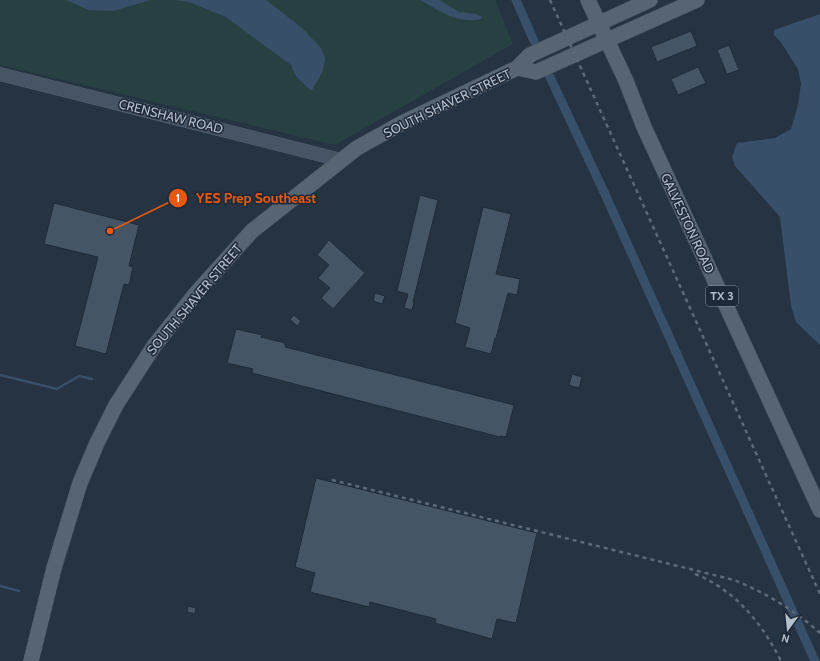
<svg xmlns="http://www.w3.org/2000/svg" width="820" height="661" font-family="Cabin,sans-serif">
<rect width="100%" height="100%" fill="#253342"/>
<!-- green -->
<path fill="#274143" d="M0 0H495L513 44 335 145 0 65Z"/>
<!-- water -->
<path fill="#384f6a" d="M66 0H151L113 11 89 10Z
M175 0H266L302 28 321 48 325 58 323 71 312 90H310L296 76 291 65 226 17 189 2Z
M420 0H440L459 12 476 14 482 17 481 19C458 25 439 10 420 0Z
M820 14V345L796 322 791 306 780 217 735 166 732 157 737 143 775 138 791 129 798 105 801 84 798 69 780 41 774 35V30Z"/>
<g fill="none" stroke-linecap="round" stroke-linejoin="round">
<!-- stream -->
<path stroke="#384f6a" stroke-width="2.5" d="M0 375 57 389 79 376 92 379
M0 586 19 591"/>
<!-- canal -->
<path stroke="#384f6a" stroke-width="9" d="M516 0 534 41
M550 77 604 192 815 661"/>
</g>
<!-- building -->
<path fill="#465566" stroke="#202b39" d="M691 31 697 46 657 62 651 47Z
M729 45 739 70 727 74 717 50Z
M698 67 706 83 678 95 671 79Z
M420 195 438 200 413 302 414 303 412 310 404 308 408 294 397 291Z
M54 203 139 225 129 266 133 267 129 285 124 284 106 354 75 346 98 257 44 244Z
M483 207 511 214 496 274 520 279 517 295 508 293 496 338H495L491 354 465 347 470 328 455 323Z
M329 240 365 273 333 309 321 298 330 288 318 278 329 265 317 255Z
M375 293 385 296 382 304 373 301Z
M294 315 301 321 297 326 290 319Z
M236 329 262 335 261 337 285 343V347L514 405 506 437 500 436V437L252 373 253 369 227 363Z
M572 374 582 377 579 388 569 385Z
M316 478 537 533 516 623 497 619 492 639 435 623 436 619 370 602 369 607 310 592 315 573 295 567Z
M188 606 196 608 195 614 187 612Z"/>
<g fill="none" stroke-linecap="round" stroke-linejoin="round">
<!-- secondary casing -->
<g stroke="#57626f" stroke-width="14">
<path id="secondary" d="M0 74 341 160"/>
</g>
<!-- primary casing -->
<g stroke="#46505e" stroke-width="16">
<path id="primary" d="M588 0 626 81 644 127 820 510
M517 68 536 72 697 0
M31 661 54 568 80 483 97 443 116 405 154 346 197 292 252 231 357 148 402 123 517 68 530 55 650 0"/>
</g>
<!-- secondary -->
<use href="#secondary" stroke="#475465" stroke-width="13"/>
<!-- primary -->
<use href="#primary" stroke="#576472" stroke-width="15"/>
<!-- rail -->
<path stroke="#5b6979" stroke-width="2.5" stroke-dasharray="4 4" stroke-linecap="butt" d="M550 0 820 594
M332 480 734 580C764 592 796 611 820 633
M695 574C735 590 762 623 781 661"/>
</g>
<g text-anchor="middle" stroke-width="3" stroke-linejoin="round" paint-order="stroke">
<!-- shield labels -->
<rect fill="#1e2937" stroke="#88929f" stroke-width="1" x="706" y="286" width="32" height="20" rx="3"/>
<g font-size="12" font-weight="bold" fill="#b6bfcc">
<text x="722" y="300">TX 3</text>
</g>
<!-- street labels -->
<g font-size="13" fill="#b6bfcc" stroke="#1e2937">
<text transform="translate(447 103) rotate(-26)" y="5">SOUTH SHAVER STREET</text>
<text transform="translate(171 116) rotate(14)" y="5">CRENSHAW ROAD</text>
<text transform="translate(688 223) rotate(65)" y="5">GALVESTON ROAD</text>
<text transform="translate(194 299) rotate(-50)" y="5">SOUTH SHAVER STREET</text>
</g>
</g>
<!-- callouts -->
<path fill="none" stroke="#e8590c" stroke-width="1.5" d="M110 231L178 198"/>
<g fill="#e8590c" stroke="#1e2937" stroke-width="1.5">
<circle cx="110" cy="231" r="4"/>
<circle cx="178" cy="198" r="10"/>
</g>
<g font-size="12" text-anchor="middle" font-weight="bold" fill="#fff">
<text x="178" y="202">1</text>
</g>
<g font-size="14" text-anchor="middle" font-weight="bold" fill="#e8590c" stroke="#1e2937" stroke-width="3" stroke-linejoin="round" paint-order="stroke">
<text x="256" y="203">YES Prep Southeast</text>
</g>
<!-- north arrow -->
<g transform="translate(788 629) rotate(195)" stroke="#1e2937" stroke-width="3" paint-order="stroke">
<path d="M0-3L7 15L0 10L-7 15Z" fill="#b6bfcc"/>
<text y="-6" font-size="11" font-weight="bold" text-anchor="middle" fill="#b6bfcc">N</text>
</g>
</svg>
